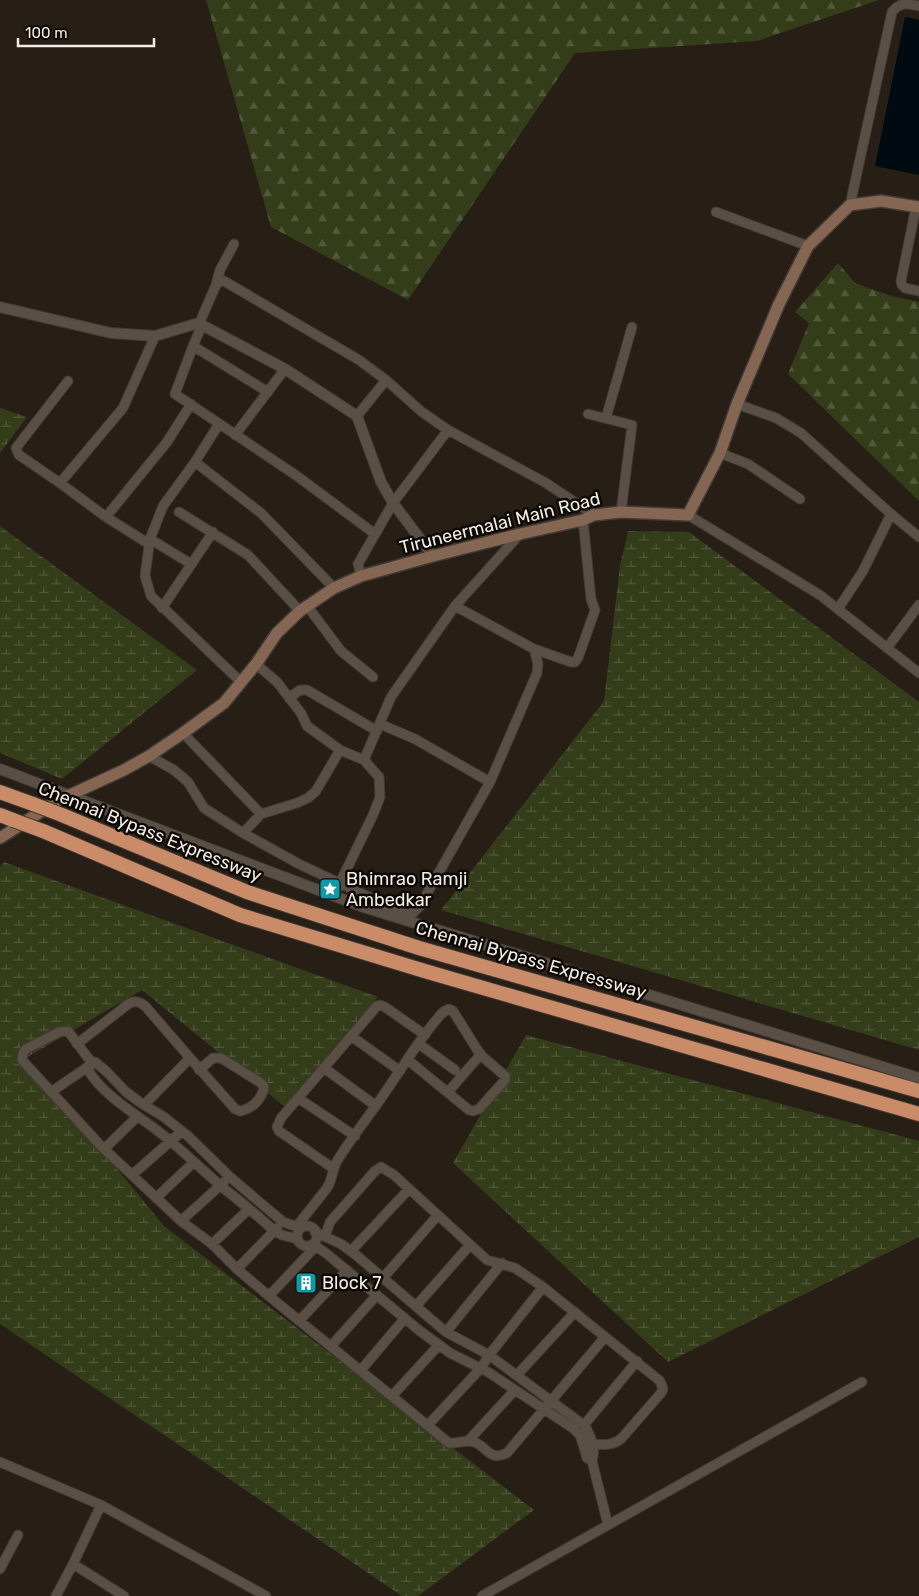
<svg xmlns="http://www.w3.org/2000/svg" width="919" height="1596" font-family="Rubik,sans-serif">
<defs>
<pattern id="forest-firs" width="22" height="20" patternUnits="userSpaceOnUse" patternTransform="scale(1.25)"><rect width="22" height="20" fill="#343d1a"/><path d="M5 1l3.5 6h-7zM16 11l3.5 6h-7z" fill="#52593b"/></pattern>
<pattern id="wetland-marsh" width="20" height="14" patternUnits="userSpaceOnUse" patternTransform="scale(1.25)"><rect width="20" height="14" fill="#343d1a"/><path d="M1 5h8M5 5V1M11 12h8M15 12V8" fill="none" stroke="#52593b"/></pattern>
</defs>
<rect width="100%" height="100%" fill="#271e16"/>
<!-- forest -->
<path fill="url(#forest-firs)" d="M206 0H879L757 41 575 53 408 300 271 227Z
M838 263 855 283 891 296 919 302V501L788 374 809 323 795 312Z"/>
<!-- wetland -->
<path fill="url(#wetland-marsh)" d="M0 408 27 417 0 453Z
M0 526 197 670 62 779 0 753Z
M628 531 689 532 919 702V1050L441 910 604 701 620 566Z
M4 862 378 997 285 1107 142 990 26 1058 164 1226 534 1510 418 1596H402L0 1324V867Z
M526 1035 919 1141V1237L668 1362 453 1163Z"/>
<!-- water -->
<path fill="#000a11" d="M905 17 919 20V175L875 166Z"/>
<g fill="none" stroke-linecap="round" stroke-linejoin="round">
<!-- minor casing -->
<g stroke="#423a35" stroke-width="11">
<path id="minor" d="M850 205 892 12C901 1 907 4 919 6
M916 207 901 281 902 285 905 288 919 291
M716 212 808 246
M216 285 220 270 234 244
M199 324 216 285 221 281H224L359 360 386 380 422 412 448 430 546 483 594 515
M202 325 193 346 175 394 297 476 375 534
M193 346 268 392
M68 381 16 448 19 455 60 483 106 517 149 544
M737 404 776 418 801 433 891 514 919 537
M588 414 632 425 621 512
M357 416 386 380
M606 418 632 327
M235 435 285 369
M720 453 748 464 800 499
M195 462 261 513 334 588
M60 483 123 408 155 336
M179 512 248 555 300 611
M688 515 820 595 919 673
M106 517 167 442 191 404
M150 539 163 506 195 462 219 424
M191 564 150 539 145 576 151 596 241 682
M361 576 358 564 393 503 448 430
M455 606 534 649 571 662H575L578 658 595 610 591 599 583 520
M308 607 341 651 373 677
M162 608 213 532
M838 609 863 571 891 514
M887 648 919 605
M256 664 277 682 301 713 307 726 340 750 364 760 379 777 380 797 373 815 337 889
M289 698 300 690H307L377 731
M380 724 415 739 490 782
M183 733 261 814
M149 756 174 770 188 782 204 808 243 833 299 864 405 914 413 913 420 906 490 782 537 673 538 664 534 649
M364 760 391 697 455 606 520 534
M243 833 261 814 297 803 308 798 316 791 340 750
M351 1036 400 1071
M77 1044 127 1005C134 1000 140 1001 146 1007L190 1058
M419 1044 455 1070
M91 1062 68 1031 59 1032 26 1049 23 1053 22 1060 101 1146 181 1221 212 1244 237 1269 269 1296 449 1443C458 1444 466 1439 474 1442 487 1446 489 1462 507 1453L605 1337
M324 1068 376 1106
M51 1092 89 1066
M448 1092 481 1054
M298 1098 355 1136
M144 1105 190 1058 235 1109 240 1111C252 1109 262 1099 264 1087L261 1083 221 1058H213L199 1070
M104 1149 137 1117
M334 1169 279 1131 277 1127 281 1118 377 1006 380 1005 385 1007 425 1035
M132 1175 182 1131
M156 1198 194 1162
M181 1221 224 1182
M297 1226 327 1188C332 1181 332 1172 336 1163 349 1140 371 1114 386 1091 402 1068 419 1040 437 1019 441 1014 443 1011 449 1009L453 1011 478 1051 483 1057 505 1076V1080L479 1109 473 1111 469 1110 408 1060
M297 1236a10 10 0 1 1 20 0a10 10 0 1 1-20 0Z
M315 1232 341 1244 356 1255 446 1332 489 1355 585 1426C591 1437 596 1449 592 1461L608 1525
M325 1236 330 1222 375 1171 381 1167 394 1175 487 1260 515 1268 543 1287 660 1381 663 1389 661 1393 621 1439C609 1448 597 1443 583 1445
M297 1239 282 1235 274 1231C258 1215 239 1201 221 1186 199 1167 178 1146 154 1128 135 1114 103 1094 90 1073 88 1069 89 1066 91 1062H95L107 1072 126 1092 141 1103 164 1117 188 1136 230 1177 283 1222 301 1228
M212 1244 249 1209
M313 1244 327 1254 420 1331 450 1353 488 1372 574 1429 580 1435 587 1458 592 1461
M351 1251 409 1189
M237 1269 277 1228
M383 1278 438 1215
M269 1296 316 1246
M416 1306 470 1245
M299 1321 347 1270
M446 1332 502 1263
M331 1346 377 1295
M361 1370 405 1318
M517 1375 575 1312
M392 1396 439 1345
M428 1425 481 1368 489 1355 543 1287
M584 1425 637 1361
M468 1441 515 1390
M0 1462 101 1505 266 1596
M73 1564 124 1596
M0 1569 18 1535
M56 1596 73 1564 101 1505
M482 1596 862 1382"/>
</g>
<!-- tertiary casing -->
<g stroke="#423a35" stroke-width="12">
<path id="tertiary" d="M0 307 111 333 155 336 195 324 202 325 285 369 357 416 381 482 393 503 433 556
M0 769 363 907 919 1078"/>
</g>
<!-- secondary casing -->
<g stroke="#423a35" stroke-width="14">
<path id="secondary" d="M0 838 59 800 124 770 149 756 183 733 224 703 256 664 277 633 300 611 334 588 361 576 433 556 520 534 583 520 594 515 621 512 688 515 720 453 737 404 779 304 808 246 850 205 881 201 919 207"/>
</g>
<!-- trunk casing -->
<g stroke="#423a35" stroke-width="16">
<path id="trunk" d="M0 792 33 804
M0 815 13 820
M62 815 247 892 419 948 919 1091
M43 831 240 915 428 972 919 1114"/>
</g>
<!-- minor -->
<use href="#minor" stroke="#594f45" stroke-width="9"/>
<!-- tertiary -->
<use href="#tertiary" stroke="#594f45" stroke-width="10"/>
<!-- secondary -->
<use href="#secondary" stroke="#846652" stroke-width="11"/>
<!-- trunk -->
<use href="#trunk" stroke="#ca8b68" stroke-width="14"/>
<!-- trunk-bridge casing -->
<g stroke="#423a35" stroke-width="16" stroke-linecap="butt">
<path id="trunk-bridge" d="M33 804 62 815
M13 820 43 831"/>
</g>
<!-- trunk-bridge -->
<use href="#trunk-bridge" stroke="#ca8b68" stroke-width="14"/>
</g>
<!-- icons -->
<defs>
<g id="sight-square" transform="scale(1.125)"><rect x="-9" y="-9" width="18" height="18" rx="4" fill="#0f9aa8" stroke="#0d0906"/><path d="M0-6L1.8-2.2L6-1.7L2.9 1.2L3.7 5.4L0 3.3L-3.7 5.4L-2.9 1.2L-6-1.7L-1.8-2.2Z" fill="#fff"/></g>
<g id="building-square" transform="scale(1.125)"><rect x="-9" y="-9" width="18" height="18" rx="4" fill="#0f9aa8" stroke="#0d0906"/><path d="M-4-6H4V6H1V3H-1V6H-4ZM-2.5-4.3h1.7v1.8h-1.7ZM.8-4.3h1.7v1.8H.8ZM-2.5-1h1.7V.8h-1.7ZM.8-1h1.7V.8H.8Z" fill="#fff"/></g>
</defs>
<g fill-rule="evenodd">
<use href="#sight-square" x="330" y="889"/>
<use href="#building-square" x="306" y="1283"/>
</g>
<g text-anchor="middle" stroke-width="5" stroke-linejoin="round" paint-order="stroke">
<!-- street labels -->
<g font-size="18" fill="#f3ede7" stroke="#0d0906">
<text transform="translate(500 523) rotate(-14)" y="6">Tiruneermalai Main Road</text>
<text transform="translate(150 832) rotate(22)" y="6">Chennai Bypass Expressway</text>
<text transform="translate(531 960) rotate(16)" y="6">Chennai Bypass Expressway</text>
</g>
<!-- poi labels -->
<g font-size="18" fill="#f3ede7" stroke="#0d0906" text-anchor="start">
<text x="346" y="885">Bhimrao Ramji<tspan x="346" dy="21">Ambedkar</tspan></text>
<text x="322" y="1289">Block 7</text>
</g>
</g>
<!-- scale -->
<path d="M18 38v8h136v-8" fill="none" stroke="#f3ede7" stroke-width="2.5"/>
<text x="25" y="38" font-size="15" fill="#f3ede7" stroke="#0d0906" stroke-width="4" paint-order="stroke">100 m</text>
</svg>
